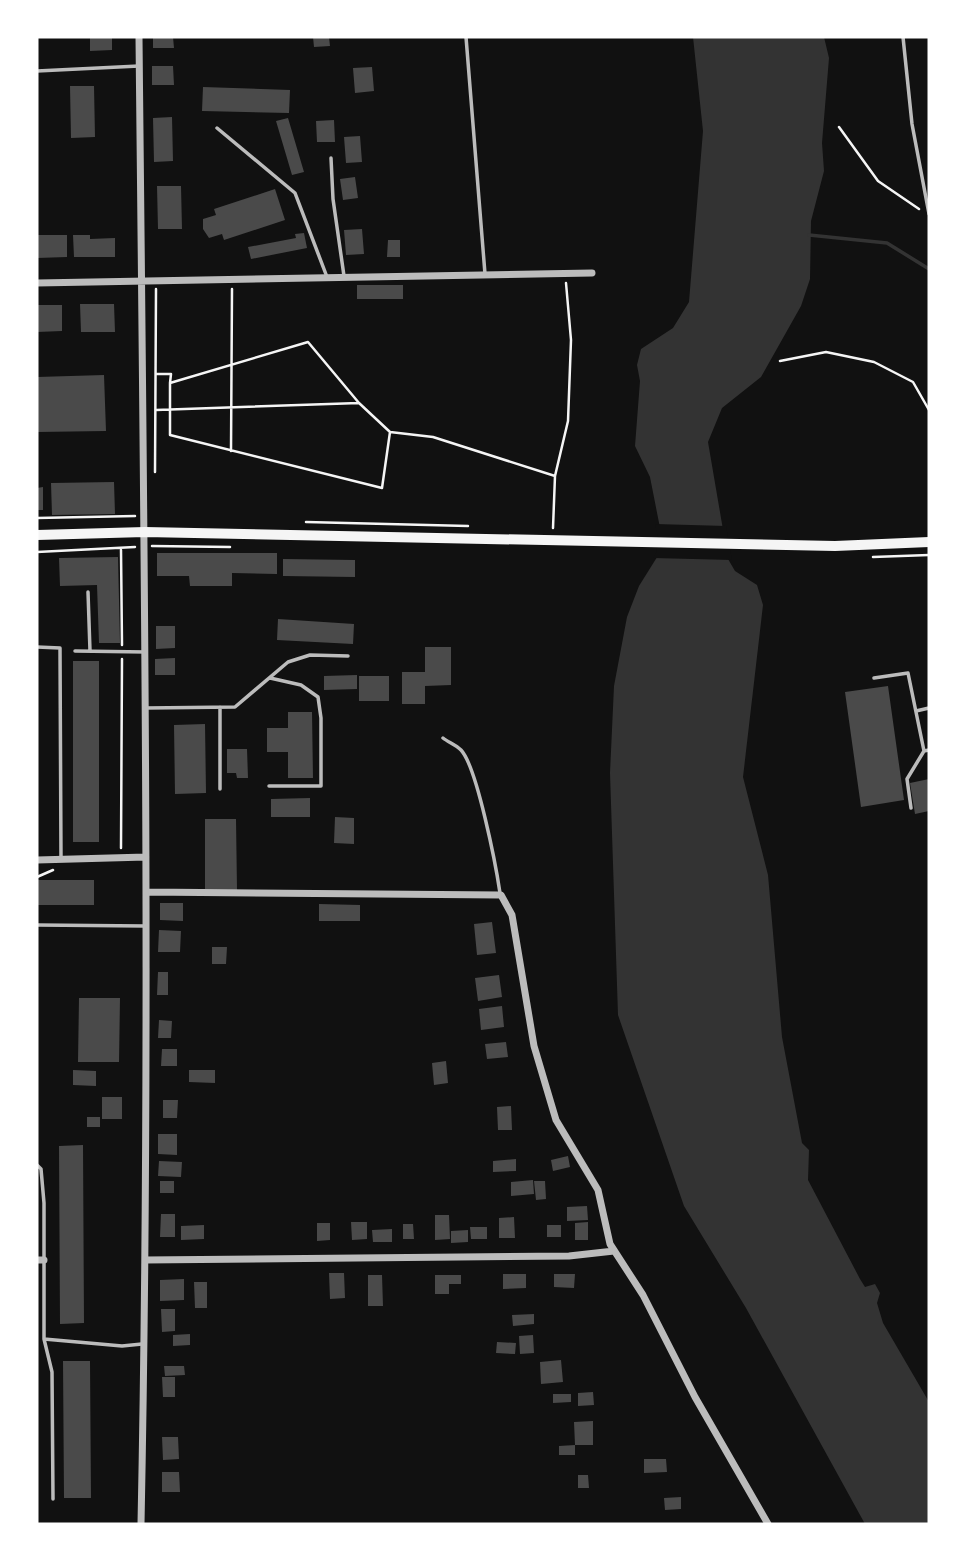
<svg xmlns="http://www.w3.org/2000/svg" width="966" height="1561" font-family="Commissioner,sans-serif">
<rect width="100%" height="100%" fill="#111"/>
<!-- water -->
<path fill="#333" d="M693 37H824L829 58 822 143 824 171 811 221 810 279 801 306 761 377 722 408 708 442 728 559 735 571 757 585 763 605 743 777 768 875 782 1037 802 1143 809 1150 808 1180 860 1279 865 1287 875 1284 880 1293 877 1303 883 1323 929 1402V1524H865L746 1308 684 1206 618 1015 610 773 614 686 627 617 639 586 659 554 662 538 650 477 635 446 640 381 637 365 641 349 673 328 689 302 703 131Z"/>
<!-- pier -->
<path fill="#111" d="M655 524 726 526 732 560 653 558 656 553 658 538Z"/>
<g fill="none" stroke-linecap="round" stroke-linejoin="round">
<!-- stream -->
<path stroke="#333" stroke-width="3.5" d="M809 235 887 243 929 269"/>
</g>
<!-- building -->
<path fill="#4a4a4a" d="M90 37H112V50L90 51Z
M153 37H173L174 48H153Z
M313 37H329L330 46 314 47Z
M152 66H173L174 85H152Z
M372 67 374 91 355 93 353 68Z
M70 86H94L95 137 71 138Z
M203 87 290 90 289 113 202 111Z
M172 117 173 161 154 162 153 118Z
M288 118 304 172 292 175 276 121Z
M334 120 335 142H317L316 121Z
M360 136 362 162 346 163 344 137Z
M355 177 358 198 343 200 340 179Z
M157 186H181L182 229H158Z
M275 189 285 220 224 240 222 234 209 238 203 229V219L216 215 214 209Z
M362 229 364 254 346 255 344 230Z
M304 233 307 248 251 259 248 247 296 238 295 234Z
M37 235H67V257L37 258Z
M73 235H90V239L115 238V257H74Z
M388 240H400V257H387Z
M357 285H403V299H357Z
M80 304H114L115 332H81Z
M37 305H62V331L37 332Z
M104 375 106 431 37 432V377Z
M114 482 115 514 52 515 51 483Z
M43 487V510H37V488Z
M157 553H277V574L232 573V586H190L189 576H157Z
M118 557 120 643H99L97 585 60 586 59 558Z
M283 559 355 560V577L283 576Z
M278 619 354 624 353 644 277 640Z
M156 626H175V648L156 649Z
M425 647H451V685L425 686V704H402V672H425Z
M175 658V675H155V659Z
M73 661H99V842H73Z
M357 675V689L324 690V676Z
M359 676H389V701H359Z
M888 686 904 800 861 807 845 692Z
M288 712H312L313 778H288V752H267V728H288Z
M205 724 206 793 175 794 174 725Z
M227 749H247L248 778H237L236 773H227Z
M929 779V811L915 814 910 783Z
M310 798V817H271V799Z
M335 817 354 818V844L334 843Z
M205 819H236L237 890H205Z
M37 880H94V905H37Z
M160 903H183V921L160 920Z
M319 904 360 905V921H319Z
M492 922 496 953 477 955 474 924Z
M159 930 181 931 180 952H158Z
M212 947H227L226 964H212Z
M158 972H168V995H157Z
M499 975 502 997 478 1001 475 978Z
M79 998H120L119 1062H78Z
M502 1006 504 1027 481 1030 479 1009Z
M159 1020 172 1021 171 1038H158Z
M506 1042 508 1057 487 1059 485 1044Z
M162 1049H177V1066H161Z
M446 1061 448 1083 434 1085 432 1063Z
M73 1070 96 1071V1086L73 1085Z
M189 1070H215V1083L189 1082Z
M102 1097H122V1119H102Z
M163 1100H178L177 1118H163Z
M511 1106 512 1130H498L497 1107Z
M87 1117H100V1127H87Z
M158 1134H177V1155L158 1154Z
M83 1145 84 1323 60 1324 59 1146Z
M568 1156 570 1167 553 1171 551 1160Z
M516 1159V1171L493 1172V1161Z
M159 1161 182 1162 181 1177 158 1176Z
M533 1180 534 1194 511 1196V1182Z
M160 1181H174V1193H160Z
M534 1181H545L546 1199 536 1200Z
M587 1206 588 1220 567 1221V1207Z
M161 1214H175V1237H160Z
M435 1215H449L450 1239 435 1240Z
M514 1217 515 1238H499V1218Z
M351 1222H367V1239L352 1240Z
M588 1222V1240H575V1223Z
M317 1223H330V1240L317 1241Z
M403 1224H413L414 1239H403Z
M204 1225V1239L181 1240V1226Z
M547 1225H561V1237H547Z
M470 1227H487V1239H471Z
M392 1229V1242H373L372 1230Z
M468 1230V1242L451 1243V1231Z
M329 1273H344L345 1298 330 1299Z
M503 1274H526V1288L503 1289Z
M554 1274H575L574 1288 554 1287Z
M368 1275H382L383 1306H368Z
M435 1275H461V1284H449V1294H435Z
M184 1279V1300L160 1301V1280Z
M194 1282H207V1308H195Z
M161 1309H175V1331L162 1332Z
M534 1314V1324L513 1326 512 1315Z
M190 1334V1345L173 1346V1335Z
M533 1335 534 1353 520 1354 519 1336Z
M497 1342 516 1343 515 1354 496 1353Z
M561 1360 563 1382 541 1384 540 1362Z
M63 1361H90L91 1498H64Z
M164 1366H184L185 1375 165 1376Z
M162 1377H175V1397H163Z
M593 1392 594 1405 578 1406V1393Z
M553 1394H571V1402L553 1403Z
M593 1421V1445H575L574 1422Z
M162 1437H178L179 1459 163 1460Z
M575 1445V1455H559V1446Z
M644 1459H666L667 1472 644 1473Z
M162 1472H179L180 1492H162Z
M578 1475H588L589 1488H578Z
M681 1497V1509L665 1510 664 1498Z"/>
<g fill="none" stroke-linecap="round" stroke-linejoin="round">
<!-- path -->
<path stroke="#f5f5f5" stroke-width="2.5" d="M839 127 878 181 919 209
M308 342 359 403 390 432 382 488 170 435V383Z
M780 361 826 352 874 362 913 382 929 410
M156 374H171L170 383
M156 410 359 403
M390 432 433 437 555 476
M231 451 232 289
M155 472 156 289
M37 518 135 516
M306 522 468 526
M553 528 555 476 568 421 571 340 566 283
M152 546 230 547
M121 550 122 645
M37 552 135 547
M873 557 929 555
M121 848 122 659
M37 877 53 870"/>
<!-- service -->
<path stroke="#bcbcbc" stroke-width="3.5" d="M466 37 485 274
M903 37 912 124 929 214
M37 71 139 66
M217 128 295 193 327 277
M331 158 333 199 344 276
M88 592 90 651
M37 647 60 648 61 859
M75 651 146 652
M874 678 908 673 924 751 929 750
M220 707V789
M146 708 235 707 288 662 310 655 348 656
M916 711 929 708
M443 738C448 742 456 745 461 750 477 767 496 866 500 893
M269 786H321V718L318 697 301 685 270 678
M911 808 907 779 924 751
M37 925 145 926
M37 1165 41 1169 44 1203V1339L122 1346 142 1344
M44 1339 52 1372 53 1499"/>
<!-- minor -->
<path stroke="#bcbcbc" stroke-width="7" d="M139 37C144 533 151 1028 141 1524
M37 283 592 273
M37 860 146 857
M146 892 501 895 512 915 534 1046 556 1120 598 1190 610 1244 643 1295 695 1397 768 1524
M37 1260H44
M145 1260 569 1256 614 1251"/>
<!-- primary -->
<path stroke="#f5f5f5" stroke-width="10" d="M37 535 145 532 835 546 929 542"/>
</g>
<!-- border -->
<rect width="966" height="1561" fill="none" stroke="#ffffff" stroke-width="77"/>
</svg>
